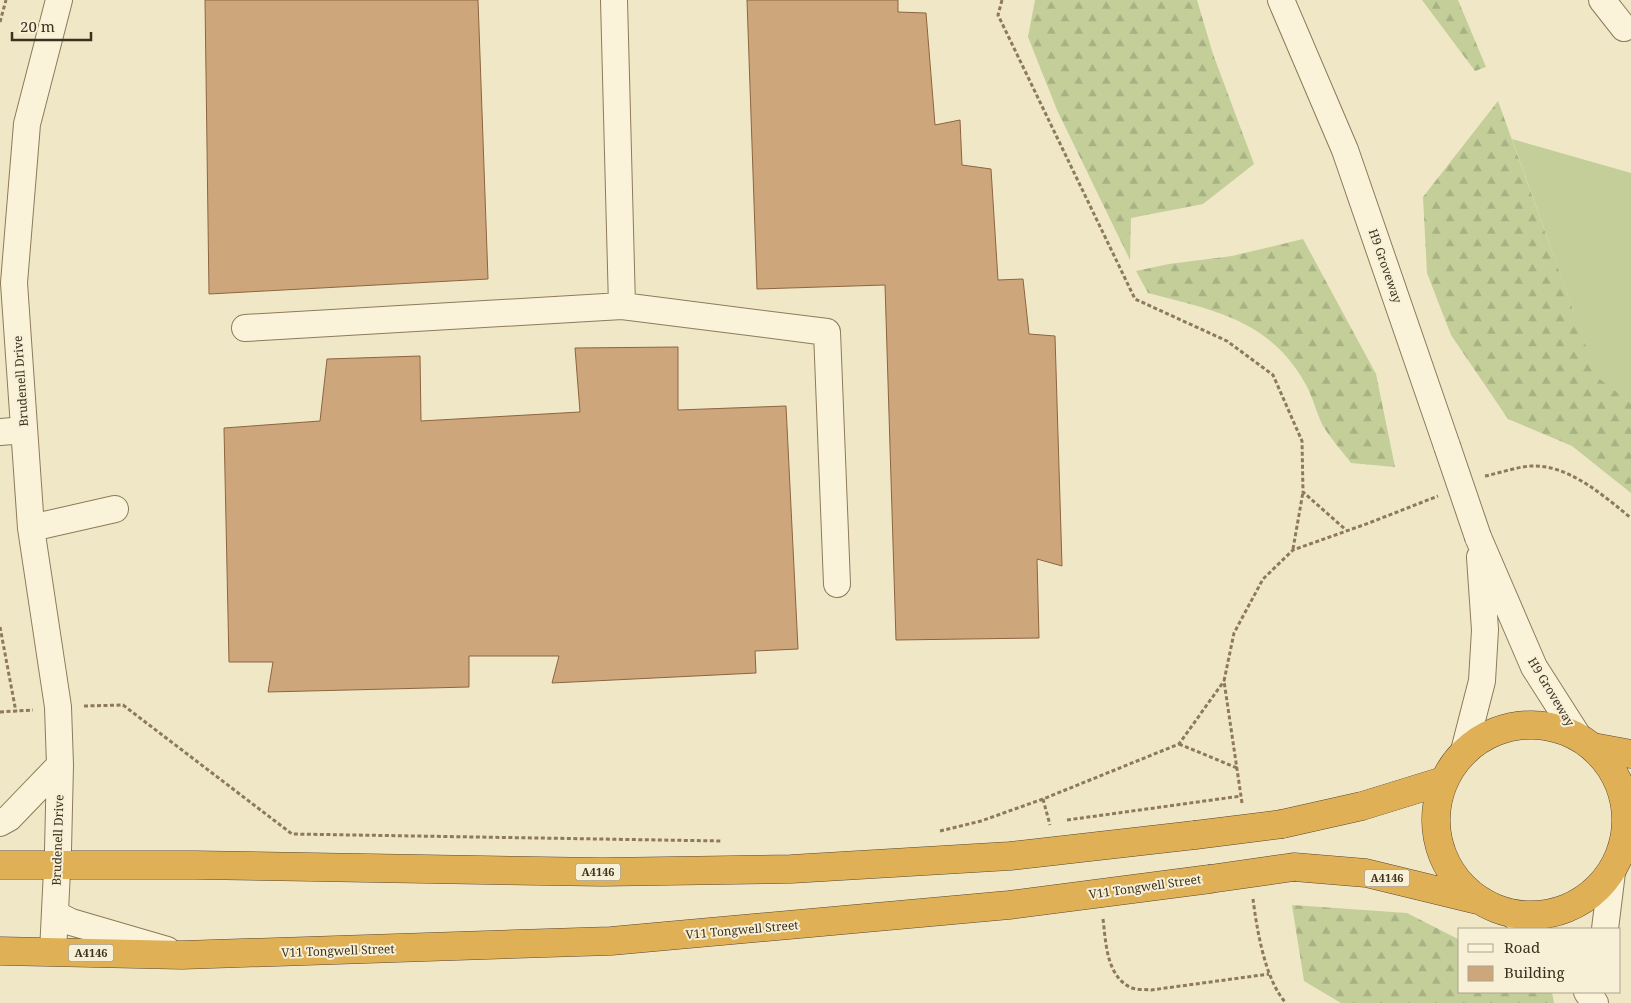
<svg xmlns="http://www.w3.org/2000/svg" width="1631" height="1003" font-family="'Noto Serif',serif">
<defs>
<pattern id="forest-firs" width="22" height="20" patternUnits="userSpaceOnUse" patternTransform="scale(1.25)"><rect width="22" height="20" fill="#c3ce99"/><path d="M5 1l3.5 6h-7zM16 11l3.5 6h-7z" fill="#a8b183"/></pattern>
</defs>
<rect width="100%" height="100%" fill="#f0e7c6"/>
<!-- forest -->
<path fill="url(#forest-firs)" d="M1035 0H1197L1213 54 1254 164 1203 204 1131 218 1130 260 1057 110 1028 37Z
M1422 0H1458L1486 67 1475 71Z
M1498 101 1597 376 1631 403V493L1572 446 1508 419 1451 335 1427 273 1423 197Z
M1303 239 1376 374 1395 467 1351 463C1342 451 1331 439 1323 426 1316 412 1313 397 1305 383 1270 320 1213 310 1148 293L1136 271 1169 264 1232 256Z
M1292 905 1407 913 1460 940V992H1552L1554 1003H1341L1304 981Z"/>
<!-- garden -->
<path fill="#c3ce99" d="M1512 139 1631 173V403L1597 377Z"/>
<!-- building -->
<path fill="#cea67b" stroke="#8c6540" d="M205 0H478L488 279 209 294Z
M747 0H898V12L926 13 935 125 960 120 962 165 991 169 998 280 1023 279 1029 334 1055 336 1062 566 1037 559 1039 638 896 640 885 285 757 289Z
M678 347V410L786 406 798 649 755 651 756 673 552 683 559 656H469V687L268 692 273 662H229L224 428 320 421 327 359 420 356 421 421 580 412 575 348Z"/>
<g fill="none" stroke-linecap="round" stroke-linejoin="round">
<!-- minor casing -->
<g stroke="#8c7a5b" stroke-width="28">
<path id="minor" d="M614 0 622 306 827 332 837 584
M1281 0 1345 150 1447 446
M1602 0 1624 28
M245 328 622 306
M0 432 24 430
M31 528 115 509
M1478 537 1534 667 1578 736
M1464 751 1482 681 1485 630 1480 557
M0 823 9 818 60 765
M55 914 71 922 167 950
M1513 915 1530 929
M1605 929 1612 872
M53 952 58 850 60 765 58 707 31 528 14 283 27 124 59 0
M1587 992 1595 1003"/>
</g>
<!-- highway casing -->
<g stroke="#5a472f" stroke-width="29">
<path id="highway" d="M1436 820a95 95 0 1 1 190 0a95 95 0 1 1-190 0Z
M1593 747 1631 754
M1282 824 1362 806 1443 781
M0 865H195L602 872 791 869 1010 856 1195 835
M1294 867 1366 873 1477 900
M0 951 182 955 611 941 1009 905 1210 879"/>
</g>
<!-- path -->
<path stroke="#8c7a5b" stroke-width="3" stroke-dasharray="4 2.5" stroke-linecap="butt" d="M1002 0 998 15 1135 299 1227 341 1273 375 1302 441 1303 492 1346 530
M0 22 6 0
M1485 476C1500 473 1516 467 1531 466 1568 464 1604 496 1631 518
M1293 549 1303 492
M0 627 16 712
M84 706 123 705 292 834 722 841
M0 712 33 710
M1179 744 1237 768
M1043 799 1050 825
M1242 803 1224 681 1234 633 1263 579 1293 550 1369 523 1438 496
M1067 820 1241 796
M940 831 981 821 1043 799 1179 744 1224 681
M1253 899C1257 930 1265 980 1286 1003
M1103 919C1106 942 1106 977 1132 988 1137 990 1146 989 1151 990L1269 974"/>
<!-- minor -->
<use href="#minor" stroke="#faf3da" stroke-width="26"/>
<!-- highway -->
<use href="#highway" stroke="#e0b056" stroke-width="28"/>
<!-- minor-bridge casing -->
<g stroke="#8c7a5b" stroke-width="28" stroke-linecap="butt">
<path id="minor-bridge" d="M1447 446 1478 537"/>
</g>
<!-- highway-bridge casing -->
<g stroke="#5a472f" stroke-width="29" stroke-linecap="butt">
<path id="highway-bridge" d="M1195 835 1282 824
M1210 879 1294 867"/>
</g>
<!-- minor-bridge -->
<use href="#minor-bridge" stroke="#faf3da" stroke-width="26"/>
<!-- highway-bridge -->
<use href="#highway-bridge" stroke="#e0b056" stroke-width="28"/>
</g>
<g text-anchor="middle" stroke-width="4" stroke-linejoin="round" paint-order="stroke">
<!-- shield labels -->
<g fill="#f7f0d6" stroke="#746a56" stroke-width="1">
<rect x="575.5" y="863.5" width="45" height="17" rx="4"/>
<rect x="1364.5" y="869.5" width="45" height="17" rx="4"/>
<rect x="68.5" y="944.5" width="45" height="17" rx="4"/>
</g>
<g font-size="11" font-weight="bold" fill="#3c301f">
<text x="598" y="876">A4146</text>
<text x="1387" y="882">A4146</text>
<text x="91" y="957">A4146</text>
</g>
<!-- street labels -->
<g font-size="12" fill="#3c301f" stroke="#f7f0d6">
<text transform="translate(1385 266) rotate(71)" y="4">H9 Groveway</text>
<text transform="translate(21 381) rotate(-94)" y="4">Brudenell Drive</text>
<text transform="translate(1551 692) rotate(59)" y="4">H9 Groveway</text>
<text transform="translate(58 840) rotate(-88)" y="4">Brudenell Drive</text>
<text transform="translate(1145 887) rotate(-8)" y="4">V11 Tongwell Street</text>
<text transform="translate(742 930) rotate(-5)" y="4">V11 Tongwell Street</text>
<text transform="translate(338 951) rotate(-2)" y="4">V11 Tongwell Street</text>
</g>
</g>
<!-- legend -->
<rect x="1458" y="928" width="162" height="65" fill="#f7f0d6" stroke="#aca38d"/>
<rect x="1468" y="944" width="25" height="8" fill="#faf3da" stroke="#aca38d"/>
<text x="1504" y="953" font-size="15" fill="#3c301f">Road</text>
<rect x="1468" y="966" width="25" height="15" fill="#cea67b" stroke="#aca38d"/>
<text x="1504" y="978" font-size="15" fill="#3c301f">Building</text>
<!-- scale -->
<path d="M12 32v8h79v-8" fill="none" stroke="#3c301f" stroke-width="2.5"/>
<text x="20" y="32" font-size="15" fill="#3c301f" stroke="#f7f0d6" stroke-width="4" paint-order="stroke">20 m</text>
</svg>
